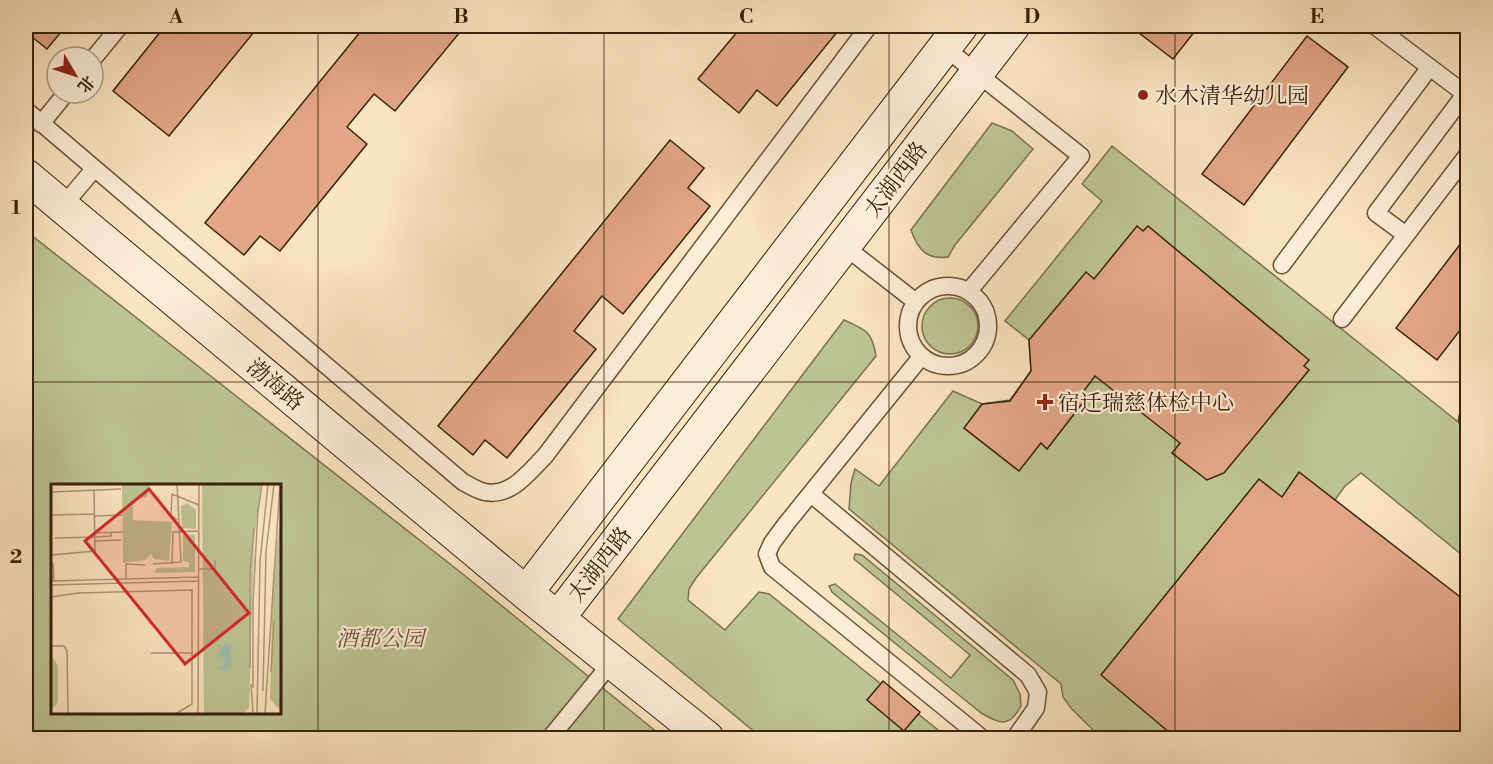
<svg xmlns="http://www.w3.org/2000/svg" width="1493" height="764" font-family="'Libre Bodoni','Noto Serif SC',serif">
<rect width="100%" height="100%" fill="#fbe4c1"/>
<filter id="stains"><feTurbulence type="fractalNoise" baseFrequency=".00333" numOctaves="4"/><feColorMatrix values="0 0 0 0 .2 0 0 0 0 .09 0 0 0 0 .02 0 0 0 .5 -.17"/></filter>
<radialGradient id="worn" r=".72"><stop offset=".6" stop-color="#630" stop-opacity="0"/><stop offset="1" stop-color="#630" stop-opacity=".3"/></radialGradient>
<!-- green -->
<path fill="#bdc494" stroke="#7a724e" stroke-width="1.5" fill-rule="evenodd" d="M992 123 1012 131 1033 149 955 245 948 257C927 260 918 250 911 230Z
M1112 146 1467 429V559L1361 473 1345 486 1179 718 1157 738H1105L1096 733 1071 708 1063 697 1061 684 849 509 851 483 855 469 879 486 953 391 982 404 1010 400 1031 371 1029 340 1005 321 1102 201 1082 184Z
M26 231 464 575 664 738H26ZM52 485H279V712H52Z
M922 326a28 28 0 1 1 56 0a28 28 0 1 1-56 0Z
M844 320C865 330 872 330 876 356L696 578 689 589 688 600 725 630 759 592 769 594 948 738H762L618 619Z
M855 554 862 555 1013 680 1020 694 1021 706C1009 728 1001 724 981 713L832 592 829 586 835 584 951 678 970 655 854 559Z"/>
<!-- building -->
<path fill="#e3a788" stroke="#382108" stroke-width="1.5" d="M26 26H66L47 49 26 32Z
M165 26H259L169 136 113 91Z
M365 26H465L395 111 374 94 347 127 367 144 280 251 260 236 244 255 205 223Z
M742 26H842L777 106 757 90 739 113 698 79Z
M1130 26H1199L1173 59Z
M1307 36 1348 67 1244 205 1202 174Z
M670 140 704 168 688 188 710 206 623 314 602 296 574 331 596 349 507 458 485 440 473 455 438 426Z
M1137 226 1143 231 1148 226 1309 360 1304 366 1309 370 1224 473 1207 480 1172 453 1180 443 1095 376 1083 392 1088 396 1047 449 1041 443 1019 471 964 428 982 404 1010 401 1031 371 1029 340 1086 272 1094 279Z
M1468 234V320L1437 360 1396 328Z
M1299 472 1468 603V738H1196L1194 736 1193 738H1176L1101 675 1259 479 1282 497Z
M883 681 920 712 904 731 867 700Z"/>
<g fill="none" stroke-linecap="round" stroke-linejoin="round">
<!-- lane casing -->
<g stroke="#695236" stroke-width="19">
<path id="lane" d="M1375 26 1468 96
M944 47 1081 156 969 291
M93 59 120 26
M26 110 463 482C469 485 478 491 485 492 511 497 528 473 545 456L869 26
M41 124 66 93
M62 207 94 169
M1406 235 1376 213 1465 94
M844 246 916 302
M1282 265 1430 67
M908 326a40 40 0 1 1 80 0a40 40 0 1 1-80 0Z
M1342 319 1468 154
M921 357 786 524 772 543 767 554 772 567 982 738
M1467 419H1468
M811 494 1028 675 1038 692 1036 708 1015 738
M550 738 612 662"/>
</g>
<!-- secondary casing -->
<g stroke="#382108" stroke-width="35">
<path id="secondary" d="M26 176 526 593 707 738
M526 593 961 26
M558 618 1013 26"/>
</g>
<!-- lane -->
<use href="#lane" stroke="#fcedd7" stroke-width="16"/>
<!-- secondary -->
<use href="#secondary" stroke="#fcedd7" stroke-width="33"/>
</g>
<!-- grid -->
<path fill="none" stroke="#382108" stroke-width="1.5" stroke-opacity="0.55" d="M318 26V738M604 26V738M889 26V738M1175 26V738M26 382H1468"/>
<!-- markers -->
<g fill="#8f2418" stroke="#fcedd7" stroke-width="2">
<circle cx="1143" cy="95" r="6"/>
<path d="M1042 393h6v6h6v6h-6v6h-6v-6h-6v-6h6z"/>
</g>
<g text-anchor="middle" stroke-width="4.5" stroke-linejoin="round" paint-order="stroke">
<!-- poi labels -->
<g font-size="22" fill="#382108" stroke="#fcedd7" text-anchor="start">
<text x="1155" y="103">水木清华幼儿园</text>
<text x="1058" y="410">宿迁瑞慈体检中心</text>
</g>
<!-- street labels -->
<g font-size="22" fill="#382108" stroke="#fcedd7">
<text transform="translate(895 179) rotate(-53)" y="8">太湖西路</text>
<text transform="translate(276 384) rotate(40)" y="8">渤海路</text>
<text transform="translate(599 564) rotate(-52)" y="8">太湖西路</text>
</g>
<!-- park labels -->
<g font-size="22" font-style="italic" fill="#605232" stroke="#fcedd7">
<text x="380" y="646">酒都公园</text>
</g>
</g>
<!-- overview -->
<g transform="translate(51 484)">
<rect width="230" height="230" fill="#fbe4c1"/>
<path d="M71 0H99L96 12 82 18V36L121 38 118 77 103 75 100 70 94 76 72 79ZM151 0H210L203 58 198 224 193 229H153ZM136 19 145 26V45L131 44 130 22ZM229 37V226L219 215 222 92ZM132 50 144 51V88L104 89 105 84 138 83V78L132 77ZM0 171 7 182V218L0 227Z" fill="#bdc494"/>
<path d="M174 158 179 161 181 172 179 183 173 187 168 183 174 179 171 170 165 176Z" fill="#9fbfae"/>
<path fill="none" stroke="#ad9677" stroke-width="1.5" d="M0 8 70 5M207 28 211 0M0 31 43 30M43 32 71 31M126 36 120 31 121 10 148 21M44 49 71 48M44 53 60 52V48M4 54 44 53M44 57 70 56M0 71 44 67 43 6M2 79 3 98M102 80 130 78 126 0M121 80 122 48 148 47M148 85H164V76M75 95V80L94 81M0 97 148 93M0 101 148 97M0 113 27 109 141 106V220L126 229M0 162H13L16 167 17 229M100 169H142M199 184V87L203 44M220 188 223 136M200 200 202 229M202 204V118L207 25M212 207 215 68 223 0M147 229 148 0M206 229 209 78 217 0M214 229 229 0"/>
<path fill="#d62828" fill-opacity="0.15" stroke="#d62828" stroke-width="3" d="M98 5 198 129 134 180 34 57Z"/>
<rect width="230" height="230" fill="none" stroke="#382108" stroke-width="3"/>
</g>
<!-- margin -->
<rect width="1493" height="764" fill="none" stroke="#fbe4c1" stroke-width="66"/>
<!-- north arrow -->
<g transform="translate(75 75) rotate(129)"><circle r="28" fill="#fcedd7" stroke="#ae9b84" stroke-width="1.5"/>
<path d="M0-4.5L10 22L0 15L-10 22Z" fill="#8f2418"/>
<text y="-9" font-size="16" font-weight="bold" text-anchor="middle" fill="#382108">北</text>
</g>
<rect x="33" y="33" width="1427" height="698" fill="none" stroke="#382108" stroke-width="2"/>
<g font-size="20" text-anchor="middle" font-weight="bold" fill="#382108">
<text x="176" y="23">A</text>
<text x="461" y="23">B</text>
<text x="746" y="23">C</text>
<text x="1032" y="23">D</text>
<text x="1317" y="23">E</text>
<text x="16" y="214">1</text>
<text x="16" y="563">2</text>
</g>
<rect width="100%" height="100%" filter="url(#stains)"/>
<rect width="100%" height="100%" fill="url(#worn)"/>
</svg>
